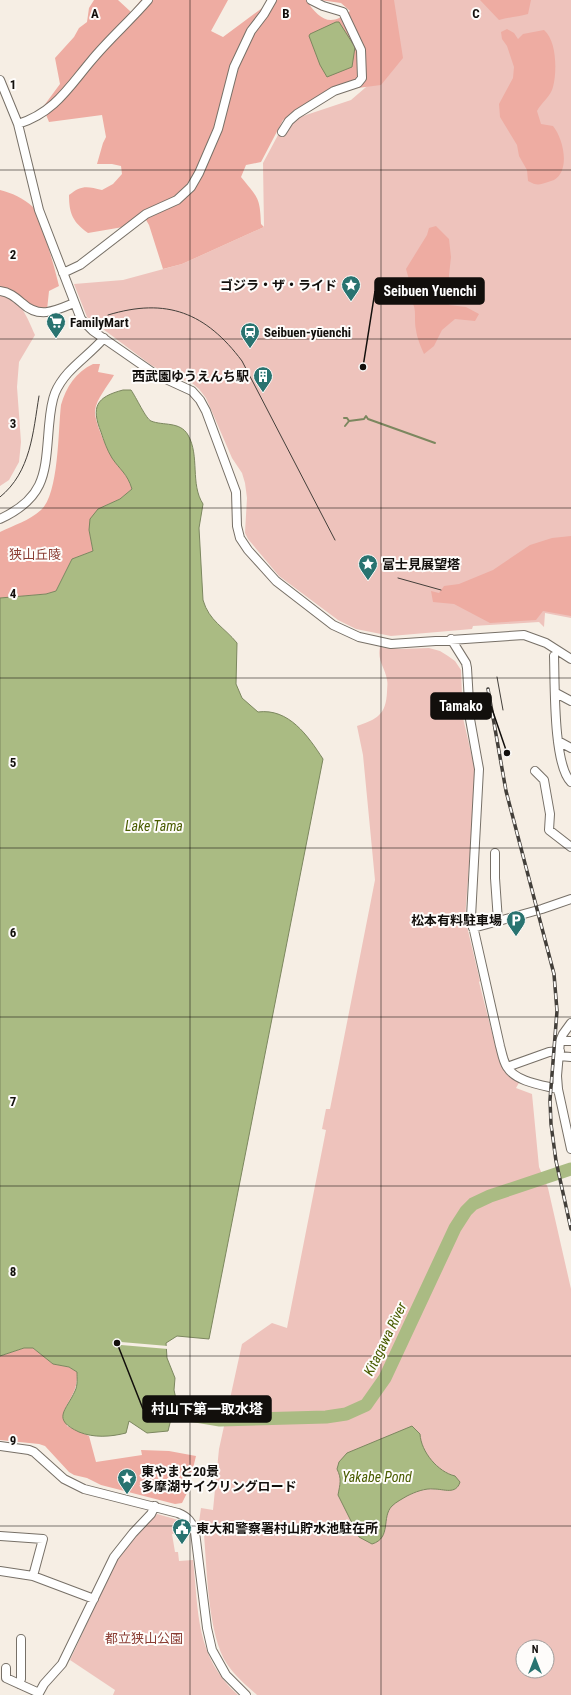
<svg xmlns="http://www.w3.org/2000/svg" width="571" height="1695" font-family="'Roboto Condensed','Noto Sans JP',sans-serif">
<rect width="100%" height="100%" fill="#f6eee4"/>
<!-- green -->
<path fill="#eec3bc" fill-rule="evenodd" d="M365 0H571V618L545 613 544 627 539 622 473 626 472 629 391 636 356 629 338 620 279 576 248 539 245 533 247 498 245 483 242 473 232 458 206 398 199 389 192 383 169 375 151 365 87 317 74 284 123 280 182 264 264 227 263 163 285 122 351 100 387 69Z
M0 293C21 299 27 317 35 335L19 362 17 387 21 442 19 462 9 480 0 486Z
M380 647 401 649 429 648 440 651 448 656 455 661 461 670 463 718 476 774 465 918 480 981 479 982 499 1060 503 1069 520 1081 516 1088 532 1094 539 1167 548 1188 571 1289V1695H257C246 1685 235 1676 227 1664 208 1636 207 1569 204 1535L199 1522 201 1508 213 1510 219 1449 242 1344 272 1323 287 1328 326 1130 322 1129 326 1109H330L375 880 363 755 357 726C377 719 386 715 387 692 387 688 388 684 387 680 385 667 377 661 380 647ZM523 1647H547V1671H523Z
M157 1514 182 1521 189 1532 172 1534 175 1552H178L179 1561 193 1560C199 1613 195 1656 238 1695H113L115 1690 70 1660 117 1559 140 1530Z"/>
<!-- forest -->
<path fill="#eeaca2" d="M94 0H118L131 12 141 0H228L211 31 223 37 273 0H306C319 19 330 28 350 11L341 3 320 0H394L403 58 381 85 334 91 283 120 261 162 246 165 241 177C258 198 260 197 261 224L264 227 182 264 163 269 149 225 142 213 123 227 88 233C73 222 69 214 69 195 81 185 87 186 102 190L113 184 122 174 121 166 112 164H97L103 143 106 137 102 115 49 122 43 107 60 84 55 58 74 37 79 28 87 22 89 8Z
M480 0H531L528 14C518 17 509 17 499 20Z
M507 29 514 33 518 39 523 34 544 30C557 41 557 72 553 87 551 96 541 103 537 111L541 124 553 126C563 138 571 170 554 180 552 181 550 181 548 182 539 185 537 186 528 181L527 170 519 156 517 145 500 117 499 104 513 78 514 67 507 46 502 39 501 32Z
M0 190C12 193 23 198 33 207 40 214 56 273 59 286L49 291 47 310H40L0 286Z
M436 226 449 239 451 257 449 275V305L466 307 479 314 475 321 455 319 442 330 434 346 424 354C421 347 417 338 416 330 413 313 420 305 403 294L410 283 406 269 427 235 429 228Z
M93 364H100L98 372 114 375C108 386 96 399 95 411 94 421 108 452 114 460 122 471 128 476 132 489L120 499 98 509 89 530 93 551 72 559 56 591 46 594 0 598V532C14 525 29 521 41 510 59 494 58 430 61 405 66 387 76 372 93 364Z
M571 536V616L543 611 536 620 490 623 454 604 433 602 431 591 439 593 444 586 459 584 493 570 530 545 552 538Z
M24 1348H33L53 1364 69 1367 77 1372C78 1390 71 1396 64 1411L67 1426 89 1436 96 1462 142 1455 141 1450 169 1451 196 1456 187 1493 182 1503 175 1504 101 1485 87 1478 74 1475 69 1472 45 1446 39 1444 0 1440V1356Z"/>
<!-- water -->
<path fill="#aabb83" stroke="#7c875f" d="M336 22H339L355 47 352 67 327 77 320 65 309 36 310 34Z
M123 390H131C136 397 146 419 151 421 163 426 180 421 188 435 200 456 190 484 203 504L199 528 203 600C209 621 224 627 237 643L236 684 242 698 258 712C289 708 308 736 323 759L209 1339 177 1336 166 1343 167 1358 175 1378 174 1390 176 1399 168 1431 147 1433 129 1421 126 1433C110 1437 94 1438 79 1432 51 1419 66 1411 75 1391 78 1385 77 1378 77 1372L69 1367 53 1364 33 1348H24L0 1356V598L46 594 56 591 72 559 93 551 89 530 90 519 98 509 120 499 132 489C127 473 120 470 112 458 107 450 104 441 101 432 91 407 96 397 123 390Z
M412 1426 420 1434C421 1452 438 1472 455 1476L460 1482C456 1495 444 1489 434 1489 425 1488 415 1492 407 1496 402 1499 396 1502 392 1506 381 1517 392 1538 372 1544L359 1537 338 1495C340 1484 342 1479 337 1469L339 1462 347 1453Z"/>
<!-- pier -->
<path fill="#f6eee4" d="M121 1342 168 1346V1349L121 1345Z"/>
<g fill="none" stroke-linecap="round" stroke-linejoin="round">
<!-- stream -->
<path stroke="#7c875f" stroke-width="2" d="M344 418H347L349 421
M345 426 349 421 364 419 366 416 368 419 435 443"/>
<!-- river -->
<path stroke="#aabb83" stroke-width="13" d="M172 1412 220 1420 326 1417 346 1414 366 1405 385 1378 455 1228 466 1211 473 1204 490 1196 571 1169"/>
<!-- minor casing -->
<g stroke="#777067" stroke-width="10">
<path id="minor" d="M0 80 18 124 39 210 81 319 93 331 155 374 192 391 200 400 206 411 236 492 237 526 240 538 248 550 276 581 333 625 359 637 391 644 524 635 546 643 571 659
M18 124C54 113 69 87 91 61 109 39 130 21 148 0
M282 132 289 121 297 114 334 91 358 83 362 78 361 50 343 12 323 6 311 0
M63 273 80 265 146 214 177 200 191 187 199 173 218 129 234 67 251 31 264 14 272 0
M0 291C9 292 15 297 22 303 39 319 55 311 74 303
M0 519C47 497 45 472 49 426 50 415 51 403 55 393 65 369 88 357 104 338
M451 639 466 663 467 668 470 719 479 769 471 917 500 1046C502 1053 503 1061 507 1067 516 1082 542 1085 558 1089
M554 656C555 682 553 765 571 782
M556 693 571 701
M558 741 571 748
M535 771 544 780 550 814 549 830 571 847
M495 853V878L498 921
M473 928 542 909 571 899
M571 1023 563 1034 560 1041 557 1076 558 1089 571 1149
M560 1041H571
M559 1056 571 1057
M507 1067 549 1052 560 1051
M0 1446 29 1450 34 1452 64 1479 84 1489 178 1513C188 1517 192 1522 195 1532L207 1628 212 1650 226 1675 246 1695
M0 1536 43 1539 33 1576
M0 1571 33 1576 94 1599
M6 1668V1678L39 1693
M19 1684 21 1679V1639
M38 1695 44 1684 62 1664 114 1557 133 1533 151 1514 155 1506"/>
</g>
<!-- minor -->
<use href="#minor" stroke="#fff" stroke-width="8"/>
<!-- tram -->
<path stroke="#433f3a" stroke-width="1" d="M108 315C167 297 206 313 242 361L335 540
M0 497C31 472 33 432 39 396
M398 578 441 590
M497 677 503 710"/>
<!-- rail casing -->
<g stroke="#433f3a" stroke-width="3.5">
<path id="rail" d="M488 689 506 791 554 974 557 1011 550 1100 551 1124 556 1161 571 1229"/>
</g>
<!-- rail -->
<use href="#rail" stroke="#fefcfa" stroke-width="2" stroke-dasharray="6" stroke-linecap="butt"/>
</g>
<!-- grid -->
<path fill="none" stroke="#120f0c" stroke-width="1" stroke-opacity="0.55" d="M190 0V1695M381 0V1695M0 170H571M0 339H571M0 508H571M0 678H571M0 848H571M0 1017H571M0 1186H571M0 1356H571M0 1526H571"/>
<!-- icons -->
<defs>
<g id="sight-pin" transform="scale(1)"><path d="M0 17L-7.5 6A9.5 9.5 0 1 1 7.5 6Z" fill="#297370" stroke="#fefcfa"/><path d="M0-6L1.8-2.2L6-1.7L2.9 1.2L3.7 5.4L0 3.3L-3.7 5.4L-2.9 1.2L-6-1.7L-1.8-2.2Z" fill="#fff"/></g>
<g id="supermarket-pin" transform="scale(1)"><path d="M0 17L-7.5 6A9.5 9.5 0 1 1 7.5 6Z" fill="#297370" stroke="#fefcfa"/><path d="M-6-5.5h2.5l.6 2H6L4.5 2H-2.5L-4.4-4H-6ZM-1.5 3.2a1.3 1.3 0 1 0 .1 0ZM3 3.2a1.3 1.3 0 1 0 .1 0Z" fill="#fff"/></g>
<g id="station-pin" transform="scale(1)"><path d="M0 17L-7.5 6A9.5 9.5 0 1 1 7.5 6Z" fill="#297370" stroke="#fefcfa"/><path d="M-3-6H3Q5-6 5-4V2Q5 4 3 4L4.5 6H3L1.5 4h-3L-3 6H-4.5L-3 4Q-5 4-5 2V-4Q-5-6-3-6ZM-3.5-4v3h7v-3ZM-3.5 1v1.5H-2V1ZM2 1v1.5H3.5V1Z" fill="#fff"/></g>
<g id="building-pin" transform="scale(1)"><path d="M0 17L-7.5 6A9.5 9.5 0 1 1 7.5 6Z" fill="#297370" stroke="#fefcfa"/><path d="M-4-6H4V6H1V3H-1V6H-4ZM-2.5-4.3h1.7v1.8h-1.7ZM.8-4.3h1.7v1.8H.8ZM-2.5-1h1.7V.8h-1.7ZM.8-1h1.7V.8H.8Z" fill="#fff"/></g>
<g id="parking-pin" transform="scale(1)"><path d="M0 17L-7.5 6A9.5 9.5 0 1 1 7.5 6Z" fill="#297370" stroke="#fefcfa"/><path d="M-3.5-5.5H1a3.5 3.5 0 0 1 0 7H-1V5.5H-3.5ZM-1-3.4V-.6H.8a1.4 1.4 0 0 0 0-2.8Z" fill="#fff"/></g>
<g id="civic-pin" transform="scale(1)"><path d="M0 17L-7.5 6A9.5 9.5 0 1 1 7.5 6Z" fill="#297370" stroke="#fefcfa"/><path d="M-.6-6.5H3V-4.5H.6V-3L4-1V1h2V6H-6V1h2V-1L-.6-3ZM-1.2 2.5V6h2.4V2.5Z" fill="#fff"/></g>
</defs>
<g fill-rule="evenodd">
<use href="#sight-pin" x="351" y="285"/>
<use href="#supermarket-pin" x="56" y="322"/>
<use href="#station-pin" x="250" y="332"/>
<use href="#building-pin" x="263" y="376"/>
<use href="#sight-pin" x="368" y="564"/>
<use href="#parking-pin" x="516" y="920"/>
<use href="#sight-pin" x="127" y="1478"/>
<use href="#civic-pin" x="182" y="1528"/>
</g>
<g text-anchor="middle" stroke-width="4" stroke-linejoin="round" paint-order="stroke">
<!-- poi labels -->
<g font-size="13" font-weight="bold" fill="#120f0c" stroke="#fefcfa" text-anchor="start">
<text x="337" y="290" text-anchor="end">ゴジラ・ザ・ライド</text>
<text x="70" y="327">FamilyMart</text>
<text x="264" y="337">Seibuen-yūenchi</text>
<text x="249" y="381" text-anchor="end">西武園ゆうえんち駅</text>
<text x="382" y="569">富士見展望塔</text>
<text x="502" y="925" text-anchor="end">松本有料駐車場</text>
<text x="141" y="1476">東やまと20景<tspan x="141" dy="15">多摩湖サイクリングロード</tspan></text>
<text x="196" y="1533">東大和警察署村山貯水池駐在所</text>
</g>
<!-- park labels -->
<g font-size="13" fill="#8a3c33" stroke="#fefcfa">
<text x="35" y="559">狭山丘陵</text>
<text x="144" y="1643">都立狭山公園</text>
</g>
<!-- water labels -->
<g font-size="14" font-style="italic" fill="#495c00" stroke="#fefcfa">
<text x="154" y="831">Lake Tama</text>
<text transform="translate(385 1339) rotate(-64)" y="5">Kitagawa River</text>
<text x="377" y="1482">Yakabe Pond</text>
</g>
</g>
<g font-size="13" text-anchor="middle" font-weight="bold" fill="#120f0c" stroke="#fefcfa" stroke-width="4" stroke-linejoin="round" paint-order="stroke">
<text x="95" y="18">A</text>
<text x="286" y="18">B</text>
<text x="476" y="18">C</text>
<text x="13" y="89">1</text>
<text x="13" y="259">2</text>
<text x="13" y="428">3</text>
<text x="13" y="598">4</text>
<text x="13" y="767">5</text>
<text x="13" y="937">6</text>
<text x="13" y="1106">7</text>
<text x="13" y="1276">8</text>
<text x="13" y="1445">9</text>
</g>
<!-- callouts -->
<path fill="none" stroke="#120f0c" stroke-width="1.5" d="M363 367L375 291M507 753L491 706M117 1343L143 1409"/>
<g fill="#120f0c" stroke="#fefcfa" stroke-width="1.5">
<circle cx="363" cy="367" r="4"/>
<circle cx="507" cy="753" r="4"/>
<circle cx="117" cy="1343" r="4"/>
</g>
<g fill="#120f0c" stroke="#120f0c" stroke-width="1.5">
<rect x="375" y="278" width="109" height="26" rx="4"/>
<rect x="431" y="693" width="60" height="26" rx="4"/>
<rect x="143" y="1396" width="128" height="26" rx="4"/>
</g>
<g font-size="14" text-anchor="middle" font-weight="bold" fill="#fff">
<text x="430" y="296">Seibuen Yuenchi</text>
<text x="461" y="711">Tamako</text>
<text x="207" y="1414">村山下第一取水塔</text>
</g>
<!-- north arrow -->
<g transform="translate(535 1659)"><circle r="19" fill="#fefcfa" stroke="#a09d9b"/>
<path d="M0-3L7 15L0 10L-7 15Z" fill="#297370"/>
<text y="-6" font-size="11" font-weight="bold" text-anchor="middle" fill="#120f0c">N</text>
</g>
</svg>
